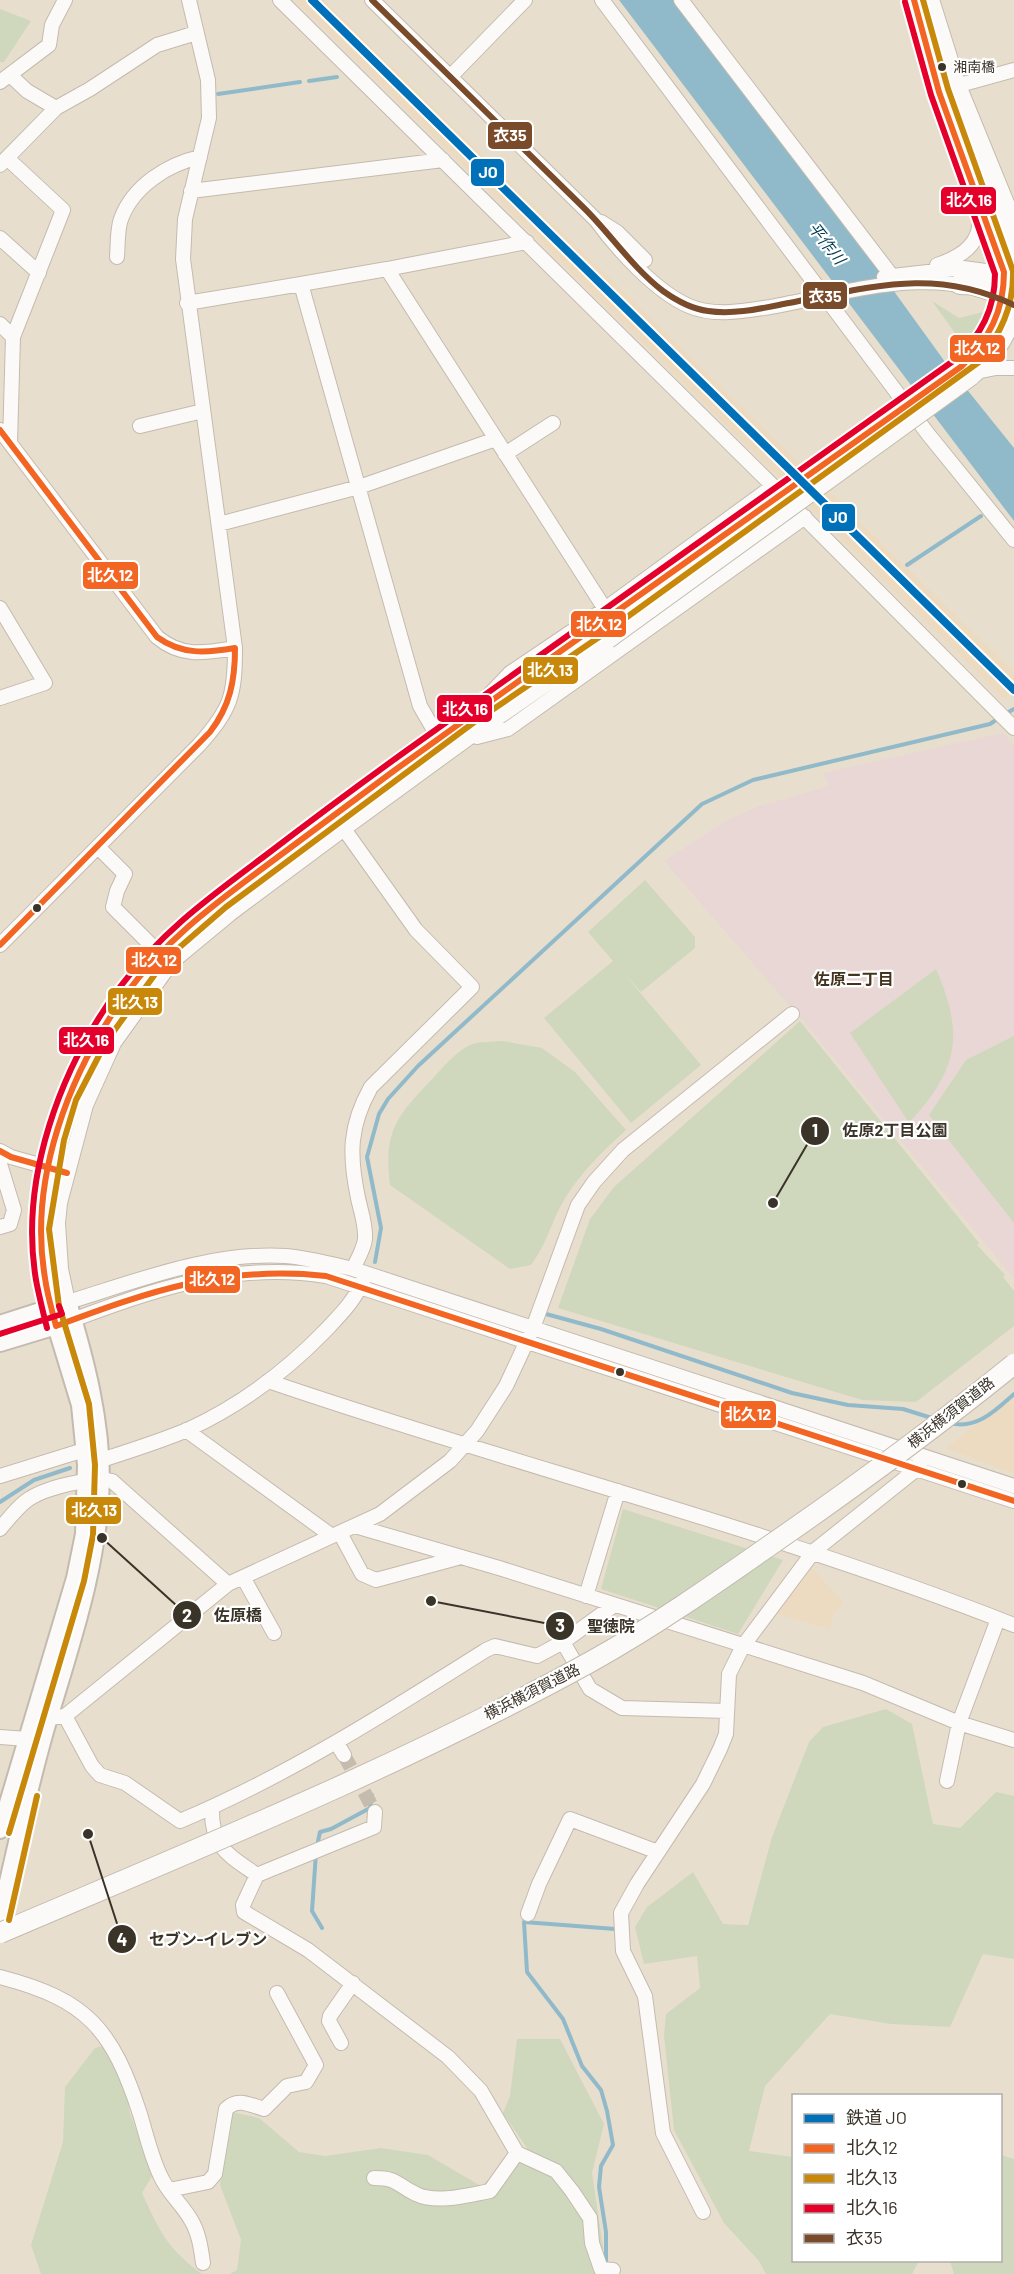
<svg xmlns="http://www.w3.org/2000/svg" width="1014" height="2274" font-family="Barlow,'Noto Sans JP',sans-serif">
<rect width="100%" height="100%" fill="#e8dece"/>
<!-- built -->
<path fill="#ecdbc1" d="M295 0H324L1014 672V692L1004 699Z
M1014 1394V1474L946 1448Z
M809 1564 843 1602 834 1614 830 1630 774 1613Z"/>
<!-- education -->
<path fill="#e9d7d5" d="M1003 733 1014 745V1279L808 1027 664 861 727 820 759 806 829 786 823 773Z"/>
<!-- green -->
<path fill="#cfd8bd" d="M0 9 31 21 4 62H0Z
M932 301 959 318 987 311V322L967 350Z
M645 880 695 937V948L641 992 626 976 701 1065 631 1123 544 1018 613 961 588 932Z
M936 969C965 1036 958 1069 909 1123L850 1033Z
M800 1021 979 1243 977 1245 1005 1275 1003 1277 1014 1291V1326L916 1402 862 1400 558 1308 590 1219 614 1187Z
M1014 1036V1223L929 1115 966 1060Z
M503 1041 542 1048 575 1072 626 1130C602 1152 581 1172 564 1200 551 1222 547 1244 531 1265L510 1269 390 1185C383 1129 398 1115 435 1076 445 1065 457 1051 470 1045 479 1041 493 1042 503 1041Z
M623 1509 783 1560 738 1634 601 1589Z
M886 1709 912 1724 933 1824 960 1828 996 1792 1014 1796V1959L983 1954 950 2027 891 2024 830 2014 765 2086 749 2151 793 2157 794 2260 919 2261 912 2274H766L759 2261 724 2223 674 2130 664 2035 666 2014 700 1988 697 1956 644 1964 635 1927 647 1907 693 1872 723 1924 748 1925 772 1837 809 1742 823 1727Z
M517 2039H560L604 2124 592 2173 603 2247 602 2274H230L237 2270 241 2240 220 2185 232 2112 259 2118 299 2152 325 2156 381 2148 428 2155 481 2186 527 2148 503 2113 510 2096Z
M115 2042 130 2113 152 2176 142 2193C160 2232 167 2248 202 2274H41L31 2245 63 2142 65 2087 95 2048Z
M1001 2155 1014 2159V2274H954L950 2261 1000 2260Z"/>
<!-- water -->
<path fill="#90bac9" d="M619 0H674L836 211 948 366 1014 448V521Z"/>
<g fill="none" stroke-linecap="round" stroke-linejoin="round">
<!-- stream -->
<path stroke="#90bac9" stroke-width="4" d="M309 81 337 77
M218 94 300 82
M907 565 981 516
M1005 714 1014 709
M375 1262 381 1228 367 1157 379 1114 388 1099 418 1066 702 804 753 780 990 724 999 718
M546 1314 601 1329 792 1393 848 1405 903 1409 935 1419
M950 1423C977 1430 996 1410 1014 1394
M0 1502 34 1480 70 1468
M317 1846 320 1832 331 1829 370 1808 372 1795
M316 1853 312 1911 322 1928
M606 2267V2232L599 2187 601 2166 613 2145 607 2111 601 2090 582 2066 563 2019 527 1972 524 1922 615 1929"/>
<!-- minor-tunnel -->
<path stroke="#c5bcad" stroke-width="14" stroke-dasharray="14 7" stroke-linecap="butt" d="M344 1755 375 1812"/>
<!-- minor casing -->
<g stroke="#c3bbaf" stroke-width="16">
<path id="minor" d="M280 0 773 486 1014 728
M372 0 596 220C617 249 656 292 689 306 714 317 744 311 770 307 849 293 940 260 1014 305
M602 0 928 434 1014 540
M681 0 895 280
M10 75 27 91 56 108
M450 77 525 0
M0 82 49 45 52 25 65 0
M956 86 1014 70
M7 158 63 210 13 337 10 443
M0 165 56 108 90 89 157 45 196 33
M191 191 443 160
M601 222 617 232 645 260
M0 238 39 273
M117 257C118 245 117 230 121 219 133 186 168 164 200 157
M937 265C964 256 982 243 980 212
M387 269 527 242
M884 277 963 268 1008 274
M301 284 387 269 605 609
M187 303 301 284 420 706 442 744
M0 324 13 337
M962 366C985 346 1001 321 1005 291
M981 371 996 368H1014
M972 378C991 362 1008 340 1014 316
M140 426 203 411
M0 430 157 637C182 658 205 653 235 648
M505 454 553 423
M219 524 359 487 496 439
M0 608 45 683 0 698
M600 626C515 684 432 743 350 804 285 851 218 896 161 951 145 967 132 986 120 1005 56 1098 20 1215 56 1326 145 1293 229 1260 326 1276L1014 1501
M609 641 466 740 344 829 230 914 172 962 114 1043 86 1105 60 1203 58 1223 61 1269 68 1302C137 1281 212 1251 286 1256 309 1258 331 1264 353 1269L1014 1486
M490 694 510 673 605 609 773 486
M477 737 508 729 805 517
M344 829 416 930 472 987 371 1087C349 1126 349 1155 358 1198 361 1212 366 1225 365 1239 364 1249 357 1260 353 1269
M98 847 125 874 117 891 113 907 159 953
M0 945 199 745C231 709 235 696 235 648L183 259 185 219 209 118 208 80 189 0
M0 1151 11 1157 57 1170
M0 1164 14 1210 10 1224 0 1227
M268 1381C516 1466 770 1529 1014 1625
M186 1430 332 1536
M92 1463C123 1453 156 1443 187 1430 237 1407 285 1372 324 1332 340 1315 355 1301 364 1278
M0 1476 84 1450
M355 1526 499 1568 863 1683 959 1723 1014 1740
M0 1529C8 1519 16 1509 26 1501 43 1488 92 1476 112 1481L228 1584
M340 1533 362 1574 376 1580 461 1557
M243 1577 274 1633
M586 1596 618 1491
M563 1642 590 1689 622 1708 727 1711
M65 1716 92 1766 100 1775 125 1783 180 1821C287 1776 388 1712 486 1650L495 1646 537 1656 563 1642 613 1606
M49 1718 65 1716 228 1584 380 1514 450 1461 477 1431 506 1386 533 1328 578 1205 594 1182 623 1150 792 1014
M0 1737 28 1739
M336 1742 344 1755
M947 1781 959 1723 998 1619
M212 1808C211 1847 227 1854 257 1875
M375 1812 374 1827 257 1875 243 1905 244 1912 308 1950 448 2057 481 2091 517 2153
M528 1914 539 1884 570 1819 658 1852
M0 1977C88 2000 112 2029 140 2114 146 2134 151 2156 160 2175 167 2192 182 2204 191 2220 199 2233 201 2249 203 2263
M341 2043 329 2021 330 2016 353 1983
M374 2178C399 2178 396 2185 416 2194 436 2204 469 2195 490 2191L517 2153 556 2171 572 2191 590 2218 592 2243 601 2269 613 2270
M169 2190 208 2182 215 2174 226 2109C238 2097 250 2105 264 2109L287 2086 306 2082 316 2065 277 1993
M703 2212 663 2133 645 1996 623 1951 621 1913 637 1884 703 1784 720 1749 726 1734 729 1674 743 1646 814 1551 918 1468 920 1462"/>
</g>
<!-- major casing -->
<g stroke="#c3bbaf" stroke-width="20">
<path id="major" d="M0 1324 68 1302C86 1361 101 1419 101 1480 99 1566 70 1647 46 1728 28 1791 14 1854 0 1918
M0 1343 56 1326 80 1405 86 1465 84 1534 75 1578 0 1830"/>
</g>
<!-- highway casing -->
<g stroke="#c3bbaf" stroke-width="22">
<path id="highway" d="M914 0 939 92 1014 295
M929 0 956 86 1014 228
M1002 216 1014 247
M960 284C978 285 1006 284 1008 260"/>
</g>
<!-- minor -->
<use href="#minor" stroke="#fcfaf8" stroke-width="14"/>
<!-- major -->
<use href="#major" stroke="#fcfaf8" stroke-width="16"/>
<!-- highway -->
<use href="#highway" stroke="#fcfaf8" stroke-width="20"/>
<!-- minor-bridge casing -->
<g stroke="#c3bbaf" stroke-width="16" stroke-linecap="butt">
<path id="minor-bridge" d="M600 626 962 366
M609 641 972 378"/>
</g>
<!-- highway-bridge casing -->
<g stroke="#c3bbaf" stroke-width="22" stroke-linecap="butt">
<path id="highway-bridge" d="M0 1933C199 1848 402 1766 592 1661 653 1627 712 1586 769 1546 853 1488 935 1428 1014 1364"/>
</g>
<!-- minor-bridge -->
<use href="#minor-bridge" stroke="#fcfaf8" stroke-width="14"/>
<!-- highway-bridge -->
<use href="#highway-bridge" stroke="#fcfaf8" stroke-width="20"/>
<!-- bus-1 casing -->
<g stroke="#fff" stroke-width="10">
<path id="bus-1" d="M914 0 939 92 1004 272C1004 311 989 339 962 366 773 501 583 634 395 770 350 803 305 837 259 871 209 908 163 943 126 994 69 1073 28 1179 45 1278 47 1294 52 1310 56 1326 150 1291 224 1265 326 1276L1014 1501
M0 430 157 637C182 655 206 653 235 648 235 681 230 706 210 732L0 945
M0 1151 11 1157 67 1173"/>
</g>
<!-- bus-2 casing -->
<g stroke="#fff" stroke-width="10">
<path id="bus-2" d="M9 1833 84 1581 93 1535 95 1465 89 1404 59 1306 49 1229 64 1140 76 1100 106 1042 166 959 226 907 473 723 605 633 979 362C1000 334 1014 307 1013 271L948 89 923 0
M9 1920 37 1796"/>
</g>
<!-- bus-3 casing -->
<g stroke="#fff" stroke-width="10">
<path id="bus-3" d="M47 1328C43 1312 39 1296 36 1280 19 1179 60 1068 120 987 162 931 210 897 266 855 317 816 368 778 420 741 598 613 778 487 956 359 981 335 995 309 995 274L931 95 905 2
M0 1334 62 1314 59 1306"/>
</g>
<!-- bus-4 casing -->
<g stroke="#fff" stroke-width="10">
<path id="bus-4" d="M372 0C443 70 514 140 585 209 612 236 633 268 663 291 677 301 692 309 708 311 735 315 763 308 789 303 872 287 934 267 1014 305"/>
</g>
<!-- bus-1 -->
<use href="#bus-1" stroke="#f26522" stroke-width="6"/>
<!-- bus-2 -->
<use href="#bus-2" stroke="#c8890a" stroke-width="6"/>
<!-- bus-3 -->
<use href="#bus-3" stroke="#e4002b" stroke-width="6"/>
<!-- bus-4 -->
<use href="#bus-4" stroke="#7a4b2a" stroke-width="6"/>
<!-- rail-1 casing -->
<g stroke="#fff" stroke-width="12">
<path id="rail-1" d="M312 0 1014 690"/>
</g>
<!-- rail-1 -->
<use href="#rail-1" stroke="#0070b9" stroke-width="8"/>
</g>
<!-- markers -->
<g fill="#3a3328" stroke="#fff" stroke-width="2">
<circle cx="942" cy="67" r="5"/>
<circle cx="37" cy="908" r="5"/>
<circle cx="620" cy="1372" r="5"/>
<circle cx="962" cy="1484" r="5"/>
</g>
<g text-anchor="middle" stroke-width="4.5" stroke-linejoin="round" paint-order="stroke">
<!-- bus labels -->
<g font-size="14" fill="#3a3328" stroke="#fff" text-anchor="start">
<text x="953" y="72">湘南橋</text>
</g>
<!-- street labels -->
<g font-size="15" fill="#3a3328" stroke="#fff">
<text transform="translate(951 1413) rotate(-38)" y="5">横浜横須賀道路</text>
<text transform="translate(532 1692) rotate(-27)" y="5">横浜横須賀道路</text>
</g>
<!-- water labels -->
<g font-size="16" font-style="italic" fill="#013c50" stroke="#fff">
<text transform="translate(827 243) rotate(52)" y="6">平作川</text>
</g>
<!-- neighbourhood labels -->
<g font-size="16" font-weight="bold" fill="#43351d" stroke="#fff">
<text x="854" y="985">佐原二丁目</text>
</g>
</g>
<!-- callouts -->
<path fill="none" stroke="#3a3328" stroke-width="2" d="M773 1203L815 1131M102 1538L187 1615M431 1601L560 1626M88 1834L122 1939"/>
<g fill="#3a3328" stroke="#fff" stroke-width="2">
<circle cx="773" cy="1203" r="6"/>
<circle cx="102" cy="1538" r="6"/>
<circle cx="431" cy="1601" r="6"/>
<circle cx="88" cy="1834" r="6"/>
<circle cx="815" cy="1131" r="15"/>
<circle cx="187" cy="1615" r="15"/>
<circle cx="560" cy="1626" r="15"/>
<circle cx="122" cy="1939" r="15"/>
</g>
<g font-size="18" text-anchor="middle" font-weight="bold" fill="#fff">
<text x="815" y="1137">1</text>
<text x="187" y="1622">2</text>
<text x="560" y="1632">3</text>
<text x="122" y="1946">4</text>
</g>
<g font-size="16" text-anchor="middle" font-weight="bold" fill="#3a3328" stroke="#fff" stroke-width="4.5" stroke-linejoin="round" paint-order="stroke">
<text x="895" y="1136">佐原2丁目公園</text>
<text x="238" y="1621">佐原橋</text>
<text x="611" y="1632">聖徳院</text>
<text x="208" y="1945">セブン-イレブン</text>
</g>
<g stroke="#fff" stroke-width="2">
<rect x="487" y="121" width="46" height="29" rx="6" fill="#7a4b2a"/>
<rect x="470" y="158" width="35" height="29" rx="6" fill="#0070b9"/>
<rect x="940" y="186" width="57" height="29" rx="6" fill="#e4002b"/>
<rect x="802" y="281" width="46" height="29" rx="6" fill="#7a4b2a"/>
<rect x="949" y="334" width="57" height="29" rx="6" fill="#f26522"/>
<rect x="821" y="503" width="35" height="29" rx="6" fill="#0070b9"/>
<rect x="82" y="561" width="57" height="29" rx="6" fill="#f26522"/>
<rect x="570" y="610" width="57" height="28" rx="6" fill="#f26522"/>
<rect x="522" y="656" width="57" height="29" rx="6" fill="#c8890a"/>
<rect x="436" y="694" width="57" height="29" rx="6" fill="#e4002b"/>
<rect x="125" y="946" width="57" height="29" rx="6" fill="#f26522"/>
<rect x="107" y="987" width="56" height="29" rx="6" fill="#c8890a"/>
<rect x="58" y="1026" width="57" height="29" rx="6" fill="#e4002b"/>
<rect x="184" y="1265" width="57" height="29" rx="6" fill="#f26522"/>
<rect x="720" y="1400" width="57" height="29" rx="6" fill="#f26522"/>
<rect x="65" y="1496" width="57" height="29" rx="6" fill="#c8890a"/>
</g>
<g font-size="16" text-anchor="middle" font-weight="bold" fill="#fff">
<text x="510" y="141">衣35</text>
<text x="488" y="178">JO</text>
<text x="969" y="206">北久16</text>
<text x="825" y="302">衣35</text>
<text x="977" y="354">北久12</text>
<text x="838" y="523">JO</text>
<text x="110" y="581">北久12</text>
<text x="599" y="630">北久12</text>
<text x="550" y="676">北久13</text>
<text x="465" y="715">北久16</text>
<text x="154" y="966">北久12</text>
<text x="135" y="1008">北久13</text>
<text x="86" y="1046">北久16</text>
<text x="212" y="1285">北久12</text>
<text x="748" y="1420">北久12</text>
<text x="94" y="1516">北久13</text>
</g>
<!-- legend -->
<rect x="792" y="2094" width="210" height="168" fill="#ffffff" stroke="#b0ada9" stroke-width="1.5"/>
<rect x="804" y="2114" width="30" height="9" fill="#0070b9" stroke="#b0ada9" stroke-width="1.5"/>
<text x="846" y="2124" font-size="18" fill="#3a3328">鉄道 JO</text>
<rect x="804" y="2144" width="30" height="9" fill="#f26522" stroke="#b0ada9" stroke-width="1.5"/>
<text x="846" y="2154" font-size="18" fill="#3a3328">北久12</text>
<rect x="804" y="2174" width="30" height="9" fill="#c8890a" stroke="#b0ada9" stroke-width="1.5"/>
<text x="846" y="2184" font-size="18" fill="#3a3328">北久13</text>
<rect x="804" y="2204" width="30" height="9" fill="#e4002b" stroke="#b0ada9" stroke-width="1.5"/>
<text x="846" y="2214" font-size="18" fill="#3a3328">北久16</text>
<rect x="804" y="2234" width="30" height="9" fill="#7a4b2a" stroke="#b0ada9" stroke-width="1.5"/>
<text x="846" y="2244" font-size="18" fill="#3a3328">衣35</text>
</svg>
